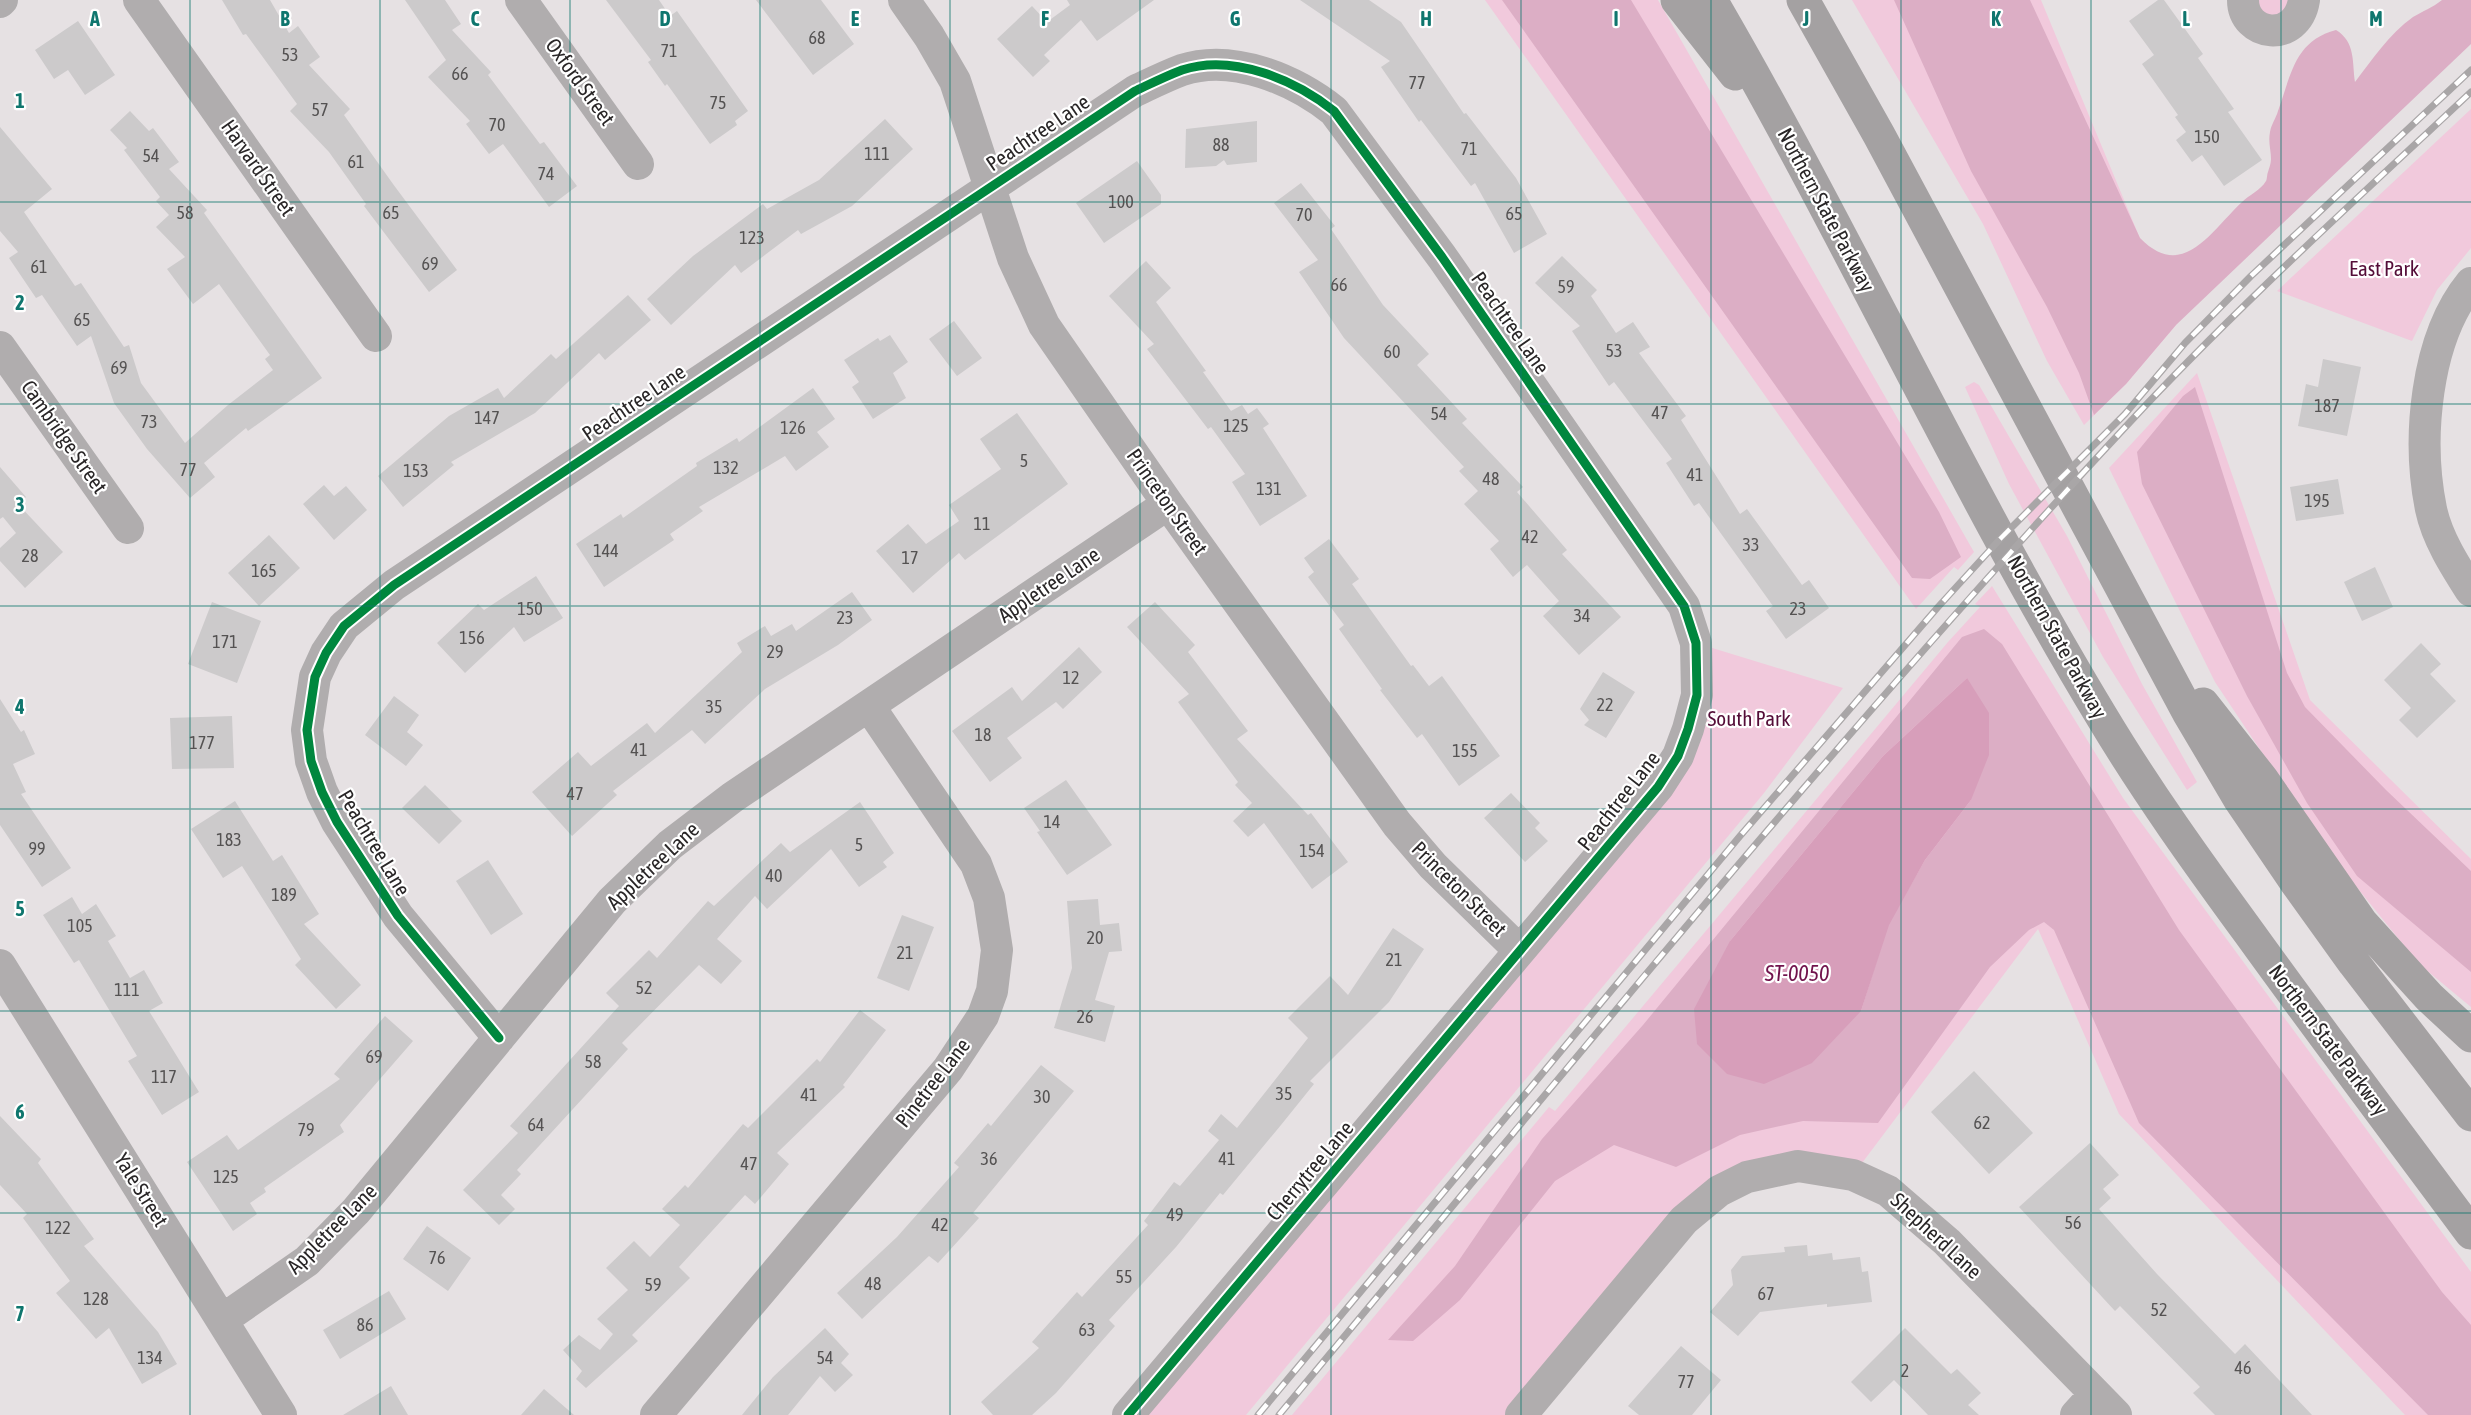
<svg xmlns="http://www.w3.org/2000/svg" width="2471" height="1415" font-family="'Asap Condensed',sans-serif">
<rect width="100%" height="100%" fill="#e6e1e3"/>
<!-- green -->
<path fill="#f1c9dc" d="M1485 0H1658L1974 552 1958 570 1954 567 1916 609Z
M1852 0H2041L2176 325 2126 384 2084 425 2047 361 1983 224Z
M2250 0H2299L2275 25Z
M2471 109V248L2437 290 2412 341 2277 291Z
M2197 373 2310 700 2471 859V1007L2419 964 2329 853 2215 682 2109 468Z
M1974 382 1979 385 2067 536 2142 684 2197 782 2187 790 2103 657 2009 484 1965 387Z
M1992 586 2123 798 2471 1272V1415H2405L2119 1114 2038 929 1856 1171H1751L1521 1415H1292L1549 1107 1555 1111 1948 642 1980 607 1975 604Z
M1696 643 1843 688 1764 793 1246 1415H1128L1658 787Z"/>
<!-- forest -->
<path fill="#dcaec5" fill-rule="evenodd" d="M1502 0H1631L1939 512 1961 557 1930 579 1912 578Z
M1894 0H2030L2140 238C2183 282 2211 231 2242 202 2249 195 2261 190 2266 181 2267 180 2267 174 2268 172 2269 168 2271 164 2271 159 2271 150 2268 142 2270 132 2271 125 2276 118 2278 111 2291 76 2294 41 2336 30 2356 42 2352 63 2355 82 2372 60 2389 34 2413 17 2423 11 2432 8 2442 0H2471V44L2176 325 2126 384 2094 415 2079 373 2047 307 1971 171Z
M2195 387 2287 673 2305 707 2386 790 2471 871V972L2357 876 2307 803 2247 696 2142 484 2137 452 2183 396Z
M1984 629 2002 644 2179 930 2442 1292 2471 1325V1415H2428L2139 1123 2054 930 2044 922 2029 930 1990 967 1878 1123 1803 1121 1740 1135 1676 1167 1614 1145 1555 1181 1460 1300 1413 1341 1388 1340 1455 1266 1542 1139 1643 1025 1962 637ZM1967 678 1971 800 1925 860 1888 925 1861 1011 1730 941 1883 756Z"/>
<!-- water -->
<path fill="#d79eba" d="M1967 678 1989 713V755L1971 800 1925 860 1889 925 1861 1011 1812 1063 1764 1084 1727 1074 1697 1044 1694 1009 1730 941 1883 756Z"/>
<!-- building -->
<path fill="#cccacb" d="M222 0H270L289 33 298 26 320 57 309 65 350 109 344 115 393 184 457 270 429 292 364 206 366 204 329 152 290 111 297 104 246 34 243 35Z
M405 0H445L461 24 452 30 491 72 488 75 540 144 544 142 577 186 549 207 503 144 489 154 466 124 470 121 428 77 446 60Z
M606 0H659L670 16 677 11 748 111 735 121 737 125 710 144 667 84 665 86 648 62 651 60Z
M756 0H821L854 44 813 75Z
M1067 0H1154L1097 41 1081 20 1044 55 1050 61 1033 77 997 39 1032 6 1047 22 1070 5Z
M1300 0H1369L1401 22 1464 114 1466 113 1516 178 1547 234 1514 253 1475 183 1471 186 1421 120 1419 122 1381 67 1390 61Z
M2158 0H2164L2203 54 2198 58 2234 109 2228 112 2262 160 2224 186 2202 155 2192 162 2176 140 2186 132 2175 117 2178 115 2142 64 2154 55 2129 21Z
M78 21 115 75 85 95 68 70 54 79 35 50Z
M130 111 149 131 153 128 179 162 169 169 207 210 204 213 322 378 248 431 246 428 204 463 215 477 190 498 147 449 114 403 91 336 77 346 42 295 36 298 9 258 18 252 0 231V127L52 189 24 212 75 286 81 283 124 347 129 345 141 383 185 443 228 405 273 370 265 359 270 355 219 284 193 304 167 269 185 257 156 227 169 215 156 201 160 197 124 150 127 148 110 130Z
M885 119 913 149 852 206 801 234 798 230 741 273 735 265 671 325 647 299 693 256 763 204 767 209 819 180Z
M1257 121V162L1227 165 1224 160 1216 166 1185 168 1186 129Z
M1137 161 1161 195V204L1104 243 1076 203Z
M1301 183 1335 226 1331 229 1383 305 1429 354 1417 365 1467 419 1462 423 1523 487 1517 492 1567 550 1562 554 1621 617 1579 655 1543 616 1559 601 1527 565 1513 577 1490 549 1499 541 1464 504 1478 491 1459 471 1464 467 1344 338 1299 272 1318 260 1274 203Z
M1562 256 1597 290 1591 296 1616 333 1633 322 1650 347 1639 353 1686 416 1681 420 1740 514 1747 509 1802 585 1809 580 1829 608 1786 639 1766 611 1773 606 1699 503 1694 506 1666 463 1672 459 1614 382 1609 386 1572 331 1580 326 1535 283Z
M1146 261 1171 288 1156 302 1206 371 1203 372 1231 411 1242 405 1248 414 1257 408 1269 424 1263 428 1307 496 1260 526 1232 482 1245 474 1211 427 1208 429 1147 349 1154 344 1109 296Z
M628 295 651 320 605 360 599 353 535 413 451 462 454 465 403 507 378 476 449 416 498 388 504 398 551 354 556 359Z
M954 321 982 358 957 376 929 339Z
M890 335 908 362 893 373 906 398 873 419 852 387 859 382 844 360 878 338 880 341Z
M2323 359 2361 367 2347 436 2298 426 2306 384 2318 387Z
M813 388 835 419 817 432 829 447 796 471 785 456 699 507 703 511 670 534 674 540 604 587 576 544 621 514 623 518 697 466 696 463 737 438 739 442Z
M1017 413 1068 484 965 560 959 553 913 593 876 551 908 524 926 544 959 521 949 505 1001 469 980 439Z
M0 467 26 497 18 504 63 552 25 588 0 561V548L16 533 3 517 0 519Z
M2338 479 2344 514 2296 521 2290 487Z
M324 485 334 496 346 486 367 510 334 540 303 504Z
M269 535 300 568 259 606 228 573Z
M1329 539 1359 579 1352 584 1411 666 1413 665 1429 686 1442 676 1500 756 1459 786 1422 734 1417 738 1380 690 1382 689 1339 629 1344 625 1308 577 1314 572 1304 558Z
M2375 567 2393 607 2362 621 2344 582Z
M536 576 563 618 524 642 514 627 465 673 437 643 478 604 484 610Z
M852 592 872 620 838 645 765 689 705 744 692 730 613 791 617 795 572 836 532 792 578 752 591 766 647 723 655 733 742 652 737 643 765 626 771 636 792 624 796 631Z
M212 602 261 621 237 683 188 664Z
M1155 602 1195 645 1188 652 1248 731 1237 739 1308 815 1311 813 1348 862 1312 889 1264 823 1248 837 1233 821 1252 803 1235 785 1238 782 1178 702 1189 694 1127 627Z
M2421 643 2441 664 2430 674 2456 701 2417 738 2399 720 2411 708 2384 680Z
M1079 647 1102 672 1063 709 1056 702 1007 738 1022 758 990 782 952 731 1012 687 1022 701Z
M1603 672 1635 692 1606 738 1584 725 1589 720 1580 709Z
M394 696 419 715 407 732 423 745 406 766 365 735Z
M0 699 21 732 24 730 35 754 13 764 26 792 21 794 71 868 42 887 0 825Z
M232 716 234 768 172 769 170 718Z
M1066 780 1112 845 1067 875 1037 832 1040 831 1024 808Z
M425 785 462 821 439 844 402 808Z
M1511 793 1540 823 1535 828 1548 841 1525 862 1484 818Z
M235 801 273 861 282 855 319 914 304 924 361 985 336 1009 295 965 301 959 242 866 223 878 191 829Z
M860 802 894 853 883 862 887 867 859 887 831 849 767 909 755 896 717 939 742 961 721 984 699 965 622 1043 628 1049 517 1170 521 1174 501 1195 515 1209 499 1225 463 1190 518 1133 510 1126 619 1006 606 993 649 950 657 958 708 901 714 906 781 843 790 852Z
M488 860 523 914 491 935 456 881Z
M72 897 82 914 96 904 116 936 108 941 130 978 144 970 163 1003 149 1011 199 1092 162 1115 128 1061 137 1056 79 960 74 963 43 915Z
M1098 899 1100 925 1119 923 1122 951 1109 952 1095 1000 1115 1006 1105 1042 1054 1028 1072 968 1067 901Z
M902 915 934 927 909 991 877 978Z
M1393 928 1424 949 1389 1002 1310 1081 1314 1084 1281 1125 1223 1195 1220 1193 1176 1247 1109 1320 1115 1326 1056 1393 1032 1415H993L981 1402 1039 1348 1032 1342 1077 1292 1082 1297 1148 1225 1144 1221 1174 1182 1180 1186 1219 1140 1208 1131 1221 1114 1237 1128 1308 1038 1288 1018 1330 976 1348 995Z
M860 1010 886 1030 843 1085 845 1087 777 1153 789 1164 755 1204 745 1195 679 1267 690 1278 632 1335 638 1341 586 1388 576 1379 582 1371 563 1350 579 1335 600 1350 613 1334 597 1319 628 1290 606 1268 634 1241 650 1257 680 1225 662 1209 685 1185 688 1188 743 1124 748 1128 817 1059 820 1062Z
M385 1016 413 1041 340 1125 344 1132 264 1188 266 1192 250 1203 257 1214 233 1231 187 1162 227 1135 238 1150 340 1079 334 1074Z
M1041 1065 1074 1091 973 1213 979 1218 938 1263 929 1256 862 1319 837 1293 897 1237 959 1167 954 1163 988 1123 991 1126Z
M1974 1071 2033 1133 1989 1174 1931 1112Z
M0 1116 41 1159 38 1163 94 1239 84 1246 158 1332 177 1364 142 1384 109 1328 96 1339 56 1293 70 1281 23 1218 27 1214 0 1185Z
M2090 1143 2119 1175 2103 1189 2111 1198 2099 1209 2157 1274 2235 1354 2245 1344 2312 1415H2215L2193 1393 2200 1387 2120 1306 2115 1311 2019 1207Z
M427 1226 471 1258 448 1291 403 1259Z
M1807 1245 1808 1256 1832 1253 1833 1260 1860 1257 1862 1272 1868 1271 1872 1302 1827 1307V1304L1760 1312 1738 1336 1710 1312 1733 1285 1731 1270 1742 1256 1785 1252 1784 1247Z
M389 1291 406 1319 340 1359 323 1330Z
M825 1328 849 1354 841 1363 853 1375 835 1392 820 1376 788 1415H742L773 1377Z
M1905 1328 1951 1374 1957 1369 1981 1393 1968 1405 1979 1415H1928L1894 1380 1871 1402 1851 1382Z
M1681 1346 1721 1380 1692 1415H1639L1628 1406Z
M391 1386 408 1415H343Z
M544 1389 574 1415H521Z"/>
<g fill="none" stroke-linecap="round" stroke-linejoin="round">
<!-- minor -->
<path stroke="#b0adae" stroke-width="32" d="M139 0 376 336
M521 0 638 164
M904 0 929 36 955 81 1013 258 1044 325 1168 504 1397 824 1433 866 1519 950
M2243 0C2243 37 2297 44 2304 0
M0 2 2 0
M2471 283C2425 339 2417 440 2431 509 2437 538 2455 566 2471 591
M0 347 128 528
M0 965 281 1415
M499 1038 398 916 337 822 322 792 311 761 307 730 315 677 326 653 344 626 394 585 1135 91C1150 84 1166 76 1182 70 1233 53 1295 80 1334 111L1442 257 1684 606 1696 643 1697 695 1688 729 1678 756 1658 787 1128 1415
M222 1320 307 1261 356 1211 612 901 670 845 733 797 1168 504
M656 1415 948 1069 983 1016 992 991 997 950 989 898 976 864 869 706
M1521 1415 1684 1220 1719 1191 1747 1177 1798 1166 1853 1175 1888 1191 1947 1242 2116 1415
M2076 1415 2095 1394"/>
<!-- motorway -->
<path stroke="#a4a1a2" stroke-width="33" d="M1677 0 1735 74
M1711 0C1848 235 1961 484 2102 717 2147 792 2198 863 2250 934 2322 1034 2397 1133 2471 1233
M1803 0 1879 135 2188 712 2240 800 2295 881 2354 963 2471 1115
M2203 704 2262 779 2361 922 2429 997 2471 1036"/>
<!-- rail casing -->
<g stroke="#a9a6a7" stroke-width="7">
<path id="rail" d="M1258 1415 1740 836 1938 607 2001 538 2125 414 2185 343 2251 276 2471 70
M1279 1415C1558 1080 1833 741 2130 422 2238 306 2356 200 2471 92"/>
</g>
<!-- rail -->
<use href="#rail" stroke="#fff" stroke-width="4.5" stroke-dasharray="14" stroke-linecap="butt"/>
<!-- cycleway casing -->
<g stroke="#fff" stroke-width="13">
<path id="cycleway" d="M499 1038 398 916 337 822 322 792 311 761 307 730 315 677 326 653 344 626 394 585 1135 91C1150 84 1166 76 1182 70 1233 53 1295 80 1334 111L1442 257 1684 606 1696 643 1697 695 1688 729 1678 756 1658 787 1128 1415"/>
</g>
<!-- cycleway -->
<use href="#cycleway" stroke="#00873e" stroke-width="9"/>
</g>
<!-- grid -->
<path fill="none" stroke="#0f766e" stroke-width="1.5" stroke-opacity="0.55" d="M190 0V1415M380 0V1415M570 0V1415M760 0V1415M950 0V1415M1140 0V1415M1331 0V1415M1521 0V1415M1711 0V1415M1901 0V1415M2091 0V1415M2281 0V1415M0 202H2471M0 404H2471M0 606H2471M0 809H2471M0 1011H2471M0 1213H2471"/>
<g text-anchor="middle" stroke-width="4.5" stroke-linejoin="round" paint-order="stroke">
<!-- number labels -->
<g font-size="18" fill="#545252">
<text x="817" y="44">68</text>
<text x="669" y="57">71</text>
<text x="290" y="61">53</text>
<text x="460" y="80">66</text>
<text x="1417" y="89">77</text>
<text x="718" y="109">75</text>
<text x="320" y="116">57</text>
<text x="497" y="131">70</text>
<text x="2207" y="143">150</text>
<text x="1221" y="151">88</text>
<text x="1469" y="155">71</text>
<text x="877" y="160">111</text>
<text x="151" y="162">54</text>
<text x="356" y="168">61</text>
<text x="546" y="180">74</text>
<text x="1121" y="208">100</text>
<text x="185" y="219">58</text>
<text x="391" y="219">65</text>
<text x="1514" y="220">65</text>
<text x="1304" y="221">70</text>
<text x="752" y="244">123</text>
<text x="430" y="270">69</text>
<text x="39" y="273">61</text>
<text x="1339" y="291">66</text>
<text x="1566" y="293">59</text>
<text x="82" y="326">65</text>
<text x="1614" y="357">53</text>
<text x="1392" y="358">60</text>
<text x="119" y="374">69</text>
<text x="2327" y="412">187</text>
<text x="1660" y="419">47</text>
<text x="1439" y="420">54</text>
<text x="487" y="424">147</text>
<text x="149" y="428">73</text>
<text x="1236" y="432">125</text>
<text x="793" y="434">126</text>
<text x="1024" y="467">5</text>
<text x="726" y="474">132</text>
<text x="188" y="476">77</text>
<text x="416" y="477">153</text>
<text x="1695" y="481">41</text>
<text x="1491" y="485">48</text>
<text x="1269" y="495">131</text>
<text x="2317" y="507">195</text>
<text x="982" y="530">11</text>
<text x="1530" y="543">42</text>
<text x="1751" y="551">33</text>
<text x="606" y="557">144</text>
<text x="30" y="562">28</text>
<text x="910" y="564">17</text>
<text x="264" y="577">165</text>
<text x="530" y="615">150</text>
<text x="1798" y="615">23</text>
<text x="1582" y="622">34</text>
<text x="845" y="624">23</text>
<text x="472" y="644">156</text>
<text x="225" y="648">171</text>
<text x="775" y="658">29</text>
<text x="1071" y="684">12</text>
<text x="1605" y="711">22</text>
<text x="714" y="713">35</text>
<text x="983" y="741">18</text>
<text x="202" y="749">177</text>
<text x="639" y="756">41</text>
<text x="1465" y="757">155</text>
<text x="575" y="800">47</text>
<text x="1052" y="828">14</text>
<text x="229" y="846">183</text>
<text x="859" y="851">5</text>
<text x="37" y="855">99</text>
<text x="1312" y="857">154</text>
<text x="774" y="882">40</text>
<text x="284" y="901">189</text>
<text x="80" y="932">105</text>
<text x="1095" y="944">20</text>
<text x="905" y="959">21</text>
<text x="1394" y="966">21</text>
<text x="644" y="994">52</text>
<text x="127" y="996">111</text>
<text x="1085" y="1023">26</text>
<text x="374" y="1063">69</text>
<text x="593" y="1068">58</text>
<text x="164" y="1083">117</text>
<text x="1284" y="1100">35</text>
<text x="809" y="1101">41</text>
<text x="1042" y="1103">30</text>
<text x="1982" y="1129">62</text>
<text x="536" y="1131">64</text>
<text x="306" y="1136">79</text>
<text x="989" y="1165">36</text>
<text x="1227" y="1165">41</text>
<text x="749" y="1170">47</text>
<text x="226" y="1183">125</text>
<text x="1175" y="1221">49</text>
<text x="2073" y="1229">56</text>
<text x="940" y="1231">42</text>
<text x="58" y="1234">122</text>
<text x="437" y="1264">76</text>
<text x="1124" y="1283">55</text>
<text x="873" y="1290">48</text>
<text x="653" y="1291">59</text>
<text x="1766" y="1300">67</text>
<text x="96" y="1305">128</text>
<text x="2159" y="1316">52</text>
<text x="365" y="1331">86</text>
<text x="1087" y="1336">63</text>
<text x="150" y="1364">134</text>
<text x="825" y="1364">54</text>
<text x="2243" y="1374">46</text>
<text x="1905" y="1377">2</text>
<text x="1686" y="1388">77</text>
</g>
<!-- street labels -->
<g font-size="21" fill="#292627" stroke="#fff">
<text transform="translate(580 82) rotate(54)" y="7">Oxford Street</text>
<text transform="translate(1038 133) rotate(-34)" y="7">Peachtree Lane</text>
<text transform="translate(258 168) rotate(55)" y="7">Harvard Street</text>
<text transform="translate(1826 210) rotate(62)" y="7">Northern State Parkway</text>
<text transform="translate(1510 323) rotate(55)" y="7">Peachtree Lane</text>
<text transform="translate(634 403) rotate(-34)" y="7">Peachtree Lane</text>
<text transform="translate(64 437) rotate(55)" y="7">Cambridge Street</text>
<text transform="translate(1167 502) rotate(55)" y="7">Princeton Street</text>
<text transform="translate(1049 585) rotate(-34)" y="7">Appletree Lane</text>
<text transform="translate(2057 637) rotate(61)" y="7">Northern State Parkway</text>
<text transform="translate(1619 801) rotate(-52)" y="7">Peachtree Lane</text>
<text transform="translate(374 843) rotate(59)" y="7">Peachtree Lane</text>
<text transform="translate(653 866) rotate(-43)" y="7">Appletree Lane</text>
<text transform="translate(1459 889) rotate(45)" y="7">Princeton Street</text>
<text transform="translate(2328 1040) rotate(53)" y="7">Northern State Parkway</text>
<text transform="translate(933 1083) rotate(-52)" y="7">Pinetree Lane</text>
<text transform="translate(1310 1171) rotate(-50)" y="7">Cherrytree Lane</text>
<text transform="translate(141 1190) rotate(58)" y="7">Yale Street</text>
<text transform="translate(332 1229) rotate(-45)" y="7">Appletree Lane</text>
<text transform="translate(1936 1236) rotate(43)" y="7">Shepherd Lane</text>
</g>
<!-- park labels -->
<g font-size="21" fill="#540d38" stroke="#fff">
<text x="2384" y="276">East Park</text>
<text x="1749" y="726">South Park</text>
</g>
<!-- water labels -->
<g font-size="22" font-style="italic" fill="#71124c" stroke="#fff">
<text x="1797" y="981">ST-0050</text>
</g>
</g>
<g font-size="20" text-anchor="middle" font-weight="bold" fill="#0f766e" stroke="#fff" stroke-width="4.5" stroke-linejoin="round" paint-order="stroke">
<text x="95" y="26">A</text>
<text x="285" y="26">B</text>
<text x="475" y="26">C</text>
<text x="665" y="26">D</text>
<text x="855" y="26">E</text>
<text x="1045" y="26">F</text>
<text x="1235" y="26">G</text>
<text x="1426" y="26">H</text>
<text x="1616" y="26">I</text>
<text x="1806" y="26">J</text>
<text x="1996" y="26">K</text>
<text x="2186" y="26">L</text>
<text x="2376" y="26">M</text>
<text x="20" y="108">1</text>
<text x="20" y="310">2</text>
<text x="20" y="512">3</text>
<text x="20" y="714">4</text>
<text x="20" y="916">5</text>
<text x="20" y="1119">6</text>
<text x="20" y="1321">7</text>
</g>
</svg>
